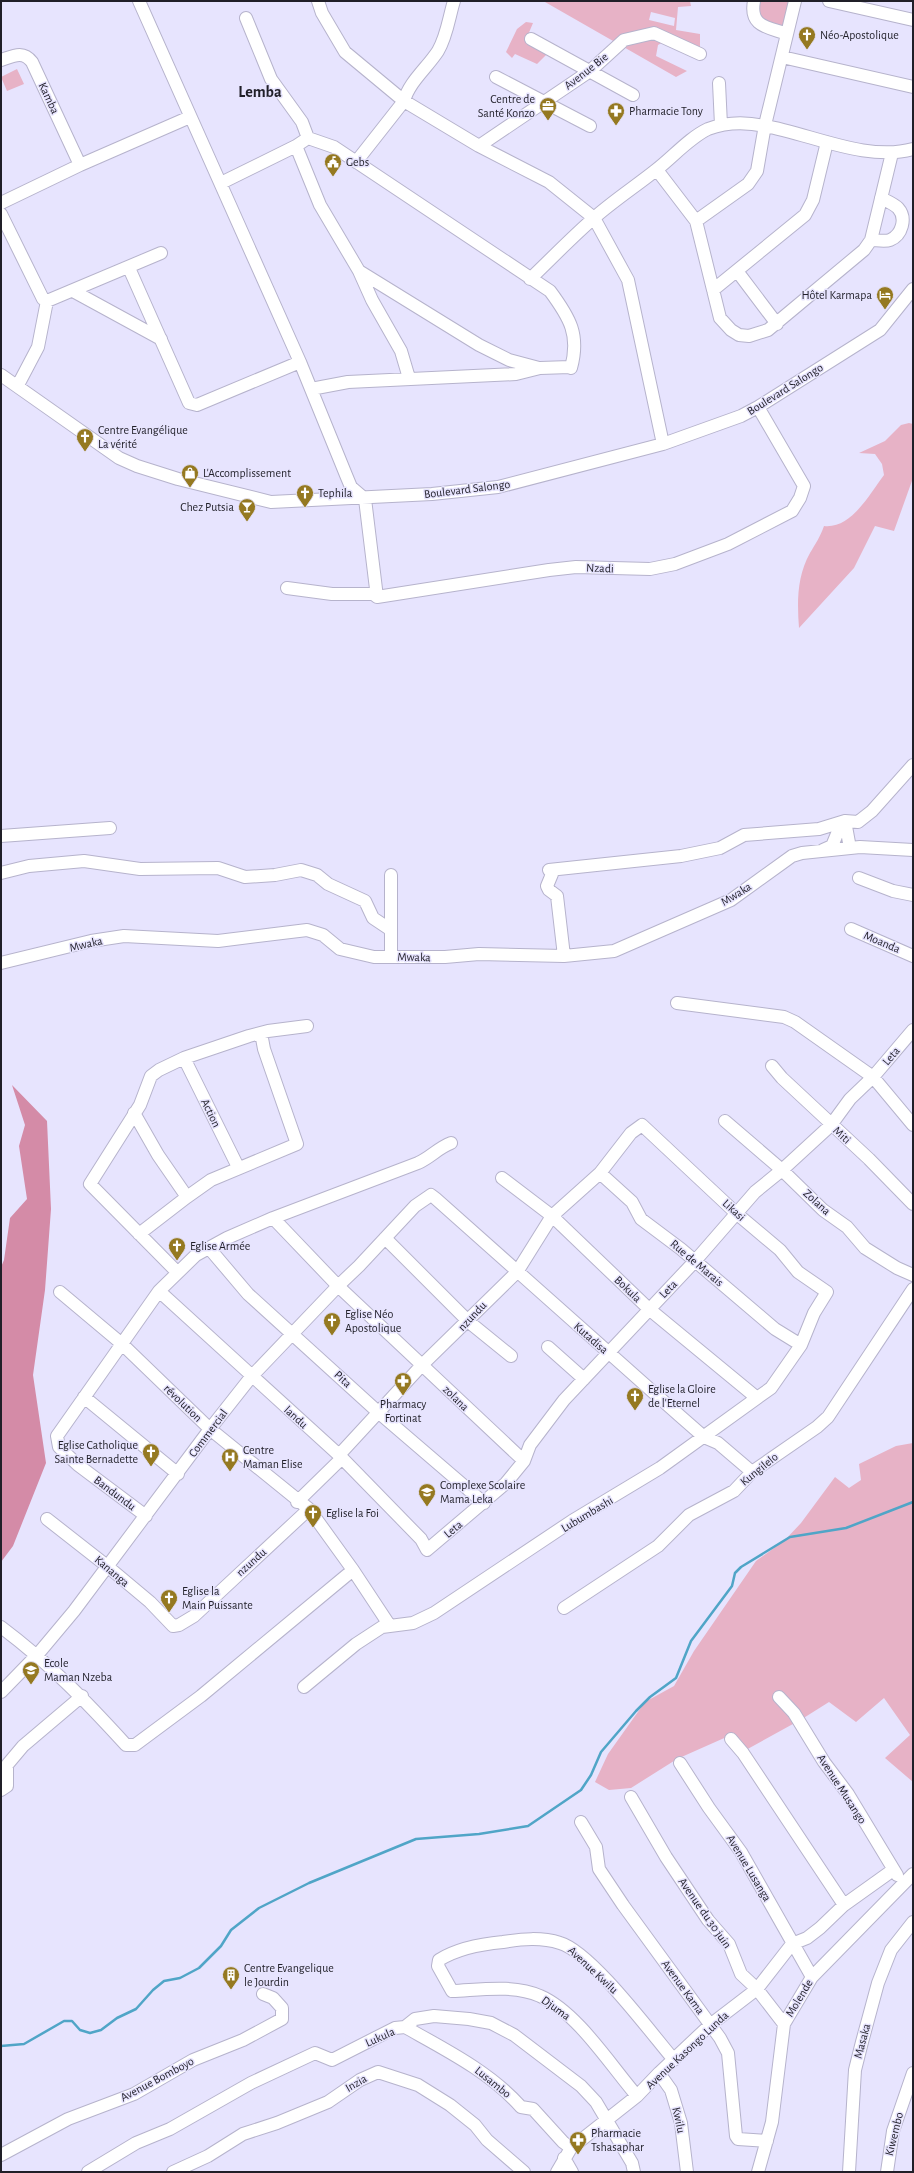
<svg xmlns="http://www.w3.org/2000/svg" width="914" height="2173" font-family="'Alegreya Sans',sans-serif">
<rect width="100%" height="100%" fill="#e7e4fe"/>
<!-- green -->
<path fill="#e7b2c6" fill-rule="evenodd" d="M690 1 691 6 678 7 676 30 700 34V50L672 37 658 45 656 56 687 71 676 77 545 2ZM651 12 675 18 674 26 649 20Z
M761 1H791L784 29 767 24 759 16 758 5Z
M526 22 533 23 525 42 547 54 537 64 515 54 512 58 506 52 517 29Z
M17 69 24 84 7 91 1 77Z
M909 423 913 424V478L894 531 875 526 854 568 799 628C797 602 797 576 810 553 816 543 820 537 824 526 851 529 869 495 884 475L882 464 875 454 859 453 885 441 901 425Z
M913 1443V1782L885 1758 910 1735 884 1698 856 1722 829 1702 802 1719 744 1751 731 1735 677 1759 631 1788 609 1790 595 1782 608 1754 645 1702 674 1686 694 1651 756 1561 785 1540 801 1523 835 1477 849 1488 861 1480 859 1464 896 1446Z"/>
<!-- forest -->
<path fill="#d48ba7" d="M12 1085 47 1121 51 1209 45 1290 33 1375 46 1463 13 1546 1 1562V1267L4 1260 10 1218 27 1199 19 1146 25 1125Z"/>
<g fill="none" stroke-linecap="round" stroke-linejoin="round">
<!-- stream -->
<path stroke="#50a5c7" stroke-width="2.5" d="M1 2046 24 2044 64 2021H72L80 2030 90 2033 101 2030 117 2018 136 2009 153 1990 164 1981 180 1978 199 1968 221 1946 231 1930 259 1908 309 1883 416 1839 479 1834 528 1826 581 1790 591 1775 601 1752 636 1711 650 1697 676 1678 691 1641 732 1586 735 1573 741 1567 790 1537 846 1528 913 1502"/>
<!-- minor casing -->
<g stroke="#b6b3cc" stroke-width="14">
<path id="minor" d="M139 1 300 362 346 475 351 487 365 499 377 597 549 570 576 567 650 569 675 564 728 544 792 511 800 498 804 486 758 407
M318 1 322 13 345 52 404 101 479 146 549 182 594 218 628 280 663 444
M754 1C749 27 768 27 787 34
M829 1 913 20
M246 18 271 79 302 122 308 138 296 146 320 205 359 271 372 300 401 351 409 378
M531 39 633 95
M782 57 913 87
M1 60C13 56 23 50 32 62L80 165
M496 77 590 126
M719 83 721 125
M308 138 334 147 550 291C570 318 580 335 571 368L570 367 540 368 516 374 348 382 311 389
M479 146 590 71 624 40 654 33 700 54
M356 162 404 101C409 82 427 68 438 51 447 36 449 17 454 1
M657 170 696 221 720 318 731 330 739 335 749 336 768 330 864 250 871 240 892 153
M221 183 296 146
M1 203 80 165 190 117
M1 214 43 299 47 301 161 253
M696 221 748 184 757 171 765 125 795 1
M871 240C876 240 885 242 890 240 902 235 907 218 898 208 894 204 887 201 881 198
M129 268 189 403 197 405 300 362
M359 271 479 345 509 360 539 368
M737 271 777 324
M530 279C551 259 572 237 594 218 613 201 636 186 656 170 673 157 689 138 708 129 726 122 747 122 765 126 811 134 867 162 913 149
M713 290 805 215 813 200 827 142
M73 291 161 339
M1 375 119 458 137 466 178 479 271 502 432 494 498 487 663 444 741 416 758 407 880 330 913 289
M18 385 38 347 47 301
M287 588 332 594H373L377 597
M845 821 850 848
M1 836 110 828
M823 850 832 846 839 829 845 821
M1 873 29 866 84 861 140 869 218 868 245 877 275 875 301 870 317 875 328 884 365 901 373 918 391 930
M391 875V956
M859 878 893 891 913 895
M851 929 913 956
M564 956 557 896 549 890 547 886 552 874 549 870 681 856 720 848 744 835 819 829 845 821 858 822 872 811 913 765
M1 963 91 941 124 936 218 941 307 930 323 935 340 949 374 957H445L479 954 564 956 614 951 731 900 792 856 802 853 860 847 913 850
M677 1003 784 1017 795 1022 873 1077 913 1125
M184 1058 238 1167
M772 1066 782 1078 869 1159 913 1204
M134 1113 158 1155 187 1197
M725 1121 782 1170 823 1210 847 1227 865 1248 897 1268 913 1275
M600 1173 632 1202 641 1219 681 1249 775 1329 801 1345
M502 1178 552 1216 649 1309 757 1398
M273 1218 338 1286 524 1461
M139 1234 187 1197 211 1180 297 1144 264 1049 261 1033
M385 1238 469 1322 511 1356
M209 1248 248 1294 378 1412 484 1503
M177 1272 90 1184 140 1105 151 1076 159 1070 184 1058 249 1036 268 1031 307 1026
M159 1291 339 1455 421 1539 427 1550 506 1483 524 1461 530 1445 564 1400 695 1261 755 1192 782 1170 831 1125 850 1099 873 1077 913 1030
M60 1292 122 1344 210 1429 309 1509 353 1570 390 1626
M548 1347 584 1379
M84 1397 178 1474
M297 1502 340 1460 339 1455 422 1365 517 1272 552 1216 600 1173 631 1133 642 1125 736 1213 780 1250 798 1272 827 1292 814 1313 801 1345 771 1388 757 1398 660 1468 572 1521 434 1613 413 1623 382 1627 356 1644 304 1687
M146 1516 78 1465 59 1447 57 1436 159 1291 196 1255 227 1238 273 1218 418 1163C431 1157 438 1148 451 1143
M47 1519 107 1566 150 1602 173 1626 179 1625 194 1616 309 1509
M564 1608 658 1546 689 1515 734 1491 752 1472 817 1427 828 1417 913 1289
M1 1627C49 1663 85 1700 126 1745H135L201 1696 353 1570
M1 1692 38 1654 74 1611 210 1429 251 1377 338 1286 359 1266 415 1206 431 1195 435 1198 680 1416 704 1437 718 1443 752 1472
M779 1697 794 1713 824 1762 848 1794 897 1875
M731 1739 743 1753 844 1905
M680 1763 709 1808 741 1852 812 1977
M1 1790 7 1786V1765L23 1746 82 1696
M631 1797 666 1857 708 1920 729 1944 741 1974 757 1989 784 2024
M581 1822 596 1847 599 1869 623 1905 720 2038 728 2053 736 2136 738 2139 767 2141
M405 2027C446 2050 490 2072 521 2107L533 2109 563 2142 571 2148
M659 2073 671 2090 681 2123 687 2172
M637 2096C611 2066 577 2012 540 1996 514 1984 479 1990 452 1991L438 1966 439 1960C458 1948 481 1944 503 1942 522 1939 541 1937 560 1943 591 1952 651 2033 674 2060
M1 2155 68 2119 134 2094 193 2060 243 2040 282 2019V2008L273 1998 263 1994
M564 2158 572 2172
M88 2172 136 2143 170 2129 251 2083 315 2053 332 2060 395 2028 405 2027 415 2019 434 2016 469 2019 491 2023 514 2035 581 2086 596 2102 632 2163 634 2172
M173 2172 208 2156 243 2134 277 2123 328 2102 360 2080 378 2072 418 2085 450 2105 475 2125 487 2140 524 2172
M557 2172 571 2148 637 2096 659 2073 710 2025 757 1989 792 1944 807 1938 820 1928 844 1905 893 1870
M758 2172 772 2122 784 2024 812 1977 913 1874
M849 2172 855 2070 862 2042 878 1983 891 1950 913 1922
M887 2172 893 2131 913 2073"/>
</g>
<!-- minor -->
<use href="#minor" stroke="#fff" stroke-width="12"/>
</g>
<!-- icons -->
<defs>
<g id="church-pin" transform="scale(0.9)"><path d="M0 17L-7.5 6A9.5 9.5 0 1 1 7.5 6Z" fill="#957921" stroke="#e7e4fe"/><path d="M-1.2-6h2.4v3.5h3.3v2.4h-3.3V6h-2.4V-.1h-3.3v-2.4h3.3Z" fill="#fff"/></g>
<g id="office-pin" transform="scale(0.9)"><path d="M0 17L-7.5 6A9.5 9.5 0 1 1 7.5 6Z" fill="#957921" stroke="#e7e4fe"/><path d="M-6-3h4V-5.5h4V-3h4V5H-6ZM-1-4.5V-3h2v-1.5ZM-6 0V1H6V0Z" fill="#fff"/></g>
<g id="pharmacy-pin" transform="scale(0.9)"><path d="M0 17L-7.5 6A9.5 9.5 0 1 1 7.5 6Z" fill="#957921" stroke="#e7e4fe"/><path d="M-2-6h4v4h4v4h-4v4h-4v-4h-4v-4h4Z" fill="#fff"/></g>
<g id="civic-pin" transform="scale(0.9)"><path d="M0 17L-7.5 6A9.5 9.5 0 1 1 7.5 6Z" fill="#957921" stroke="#e7e4fe"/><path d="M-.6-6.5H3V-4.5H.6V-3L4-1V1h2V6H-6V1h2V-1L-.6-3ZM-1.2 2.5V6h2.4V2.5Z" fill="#fff"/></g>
<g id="hotel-pin" transform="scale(0.9)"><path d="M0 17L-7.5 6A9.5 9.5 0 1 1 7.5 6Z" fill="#957921" stroke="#e7e4fe"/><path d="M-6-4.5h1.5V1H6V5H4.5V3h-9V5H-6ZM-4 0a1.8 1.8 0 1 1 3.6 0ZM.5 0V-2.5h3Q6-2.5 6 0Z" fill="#fff"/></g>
<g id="shop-pin" transform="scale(0.9)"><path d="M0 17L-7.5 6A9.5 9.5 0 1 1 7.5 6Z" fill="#957921" stroke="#e7e4fe"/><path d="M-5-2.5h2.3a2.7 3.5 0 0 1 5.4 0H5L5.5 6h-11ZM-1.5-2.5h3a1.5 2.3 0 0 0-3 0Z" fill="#fff"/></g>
<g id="bar-pin" transform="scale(0.9)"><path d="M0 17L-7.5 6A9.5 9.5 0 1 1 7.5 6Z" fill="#957921" stroke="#e7e4fe"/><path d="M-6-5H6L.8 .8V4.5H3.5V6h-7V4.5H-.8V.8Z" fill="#fff"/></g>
<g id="hospital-pin" transform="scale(0.9)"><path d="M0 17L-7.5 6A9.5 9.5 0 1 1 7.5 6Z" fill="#957921" stroke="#e7e4fe"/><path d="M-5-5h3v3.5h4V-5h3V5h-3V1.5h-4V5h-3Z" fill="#fff"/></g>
<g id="school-pin" transform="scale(0.9)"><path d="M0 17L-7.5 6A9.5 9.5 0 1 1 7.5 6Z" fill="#957921" stroke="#e7e4fe"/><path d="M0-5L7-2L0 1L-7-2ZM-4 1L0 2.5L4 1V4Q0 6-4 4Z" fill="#fff"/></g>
<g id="building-pin" transform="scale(0.9)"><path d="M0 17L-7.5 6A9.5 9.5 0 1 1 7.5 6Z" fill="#957921" stroke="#e7e4fe"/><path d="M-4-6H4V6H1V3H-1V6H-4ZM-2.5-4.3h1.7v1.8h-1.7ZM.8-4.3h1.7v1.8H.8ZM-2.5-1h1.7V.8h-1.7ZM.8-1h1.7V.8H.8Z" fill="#fff"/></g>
</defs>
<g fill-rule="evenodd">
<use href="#church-pin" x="807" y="35"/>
<use href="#office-pin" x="548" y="106"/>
<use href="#pharmacy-pin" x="616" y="111"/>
<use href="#civic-pin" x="333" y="162"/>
<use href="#hotel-pin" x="885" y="295"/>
<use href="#church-pin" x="85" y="437"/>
<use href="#shop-pin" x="190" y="473"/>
<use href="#church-pin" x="305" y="493"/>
<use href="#bar-pin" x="247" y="507"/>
<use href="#church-pin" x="177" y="1246"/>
<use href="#church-pin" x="332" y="1321"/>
<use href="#pharmacy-pin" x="403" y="1381"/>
<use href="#church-pin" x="635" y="1396"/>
<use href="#church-pin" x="151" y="1452"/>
<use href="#hospital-pin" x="230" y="1457"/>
<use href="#school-pin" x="427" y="1492"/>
<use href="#church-pin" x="313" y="1513"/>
<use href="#church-pin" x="169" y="1598"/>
<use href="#school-pin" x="31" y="1670"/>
<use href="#building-pin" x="231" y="1975"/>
<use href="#pharmacy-pin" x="578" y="2140"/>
</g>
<g text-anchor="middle" stroke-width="3" stroke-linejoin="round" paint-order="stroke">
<!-- poi labels -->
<g font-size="12" fill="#201f28" stroke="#e7e4fe" text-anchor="start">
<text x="820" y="39">Néo-Apostolique</text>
<text x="535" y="103" text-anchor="end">Centre de<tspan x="535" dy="14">Santé Konzo</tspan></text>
<text x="629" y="115">Pharmacie Tony</text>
<text x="346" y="166">Gebs</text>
<text x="872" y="299" text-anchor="end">Hôtel Karmapa</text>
<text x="98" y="434">Centre Evangélique<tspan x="98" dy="14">La vérité</tspan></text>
<text x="203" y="477">L'Accomplissement</text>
<text x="318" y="497">Tephila</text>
<text x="234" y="511" text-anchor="end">Chez Putsia</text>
<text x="190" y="1250">Eglise Armée</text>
<text x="345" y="1318">Eglise Néo<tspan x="345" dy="14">Apostolique</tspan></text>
<text x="648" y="1393">Eglise la Gloire<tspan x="648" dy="14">de l'Eternel</tspan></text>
<text x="403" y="1408" text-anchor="middle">Pharmacy<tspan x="403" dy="14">Fortinat</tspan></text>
<text x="138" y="1449" text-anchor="end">Eglise Catholique<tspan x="138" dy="14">Sainte Bernadette</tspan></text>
<text x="243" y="1454">Centre<tspan x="243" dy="14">Maman Elise</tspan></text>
<text x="440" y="1489">Complexe Scolaire<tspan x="440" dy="14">Mama Leka</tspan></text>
<text x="326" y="1517">Eglise la Foi</text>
<text x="182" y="1595">Eglise la<tspan x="182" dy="14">Main Puissante</tspan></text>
<text x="44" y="1667">Ecole<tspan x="44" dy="14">Maman Nzeba</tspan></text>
<text x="244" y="1972">Centre Evangelique<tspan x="244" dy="14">le Jourdin</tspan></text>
<text x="591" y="2137">Pharmacie<tspan x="591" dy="14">Tshasaphar</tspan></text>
</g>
<!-- street labels -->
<g font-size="12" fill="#201f28" stroke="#e7e4fe">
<text transform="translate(586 71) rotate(-38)" y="4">Avenue Bie</text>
<text transform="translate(49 98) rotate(65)" y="4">Kamba</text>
<text transform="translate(785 389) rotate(-32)" y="4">Boulevard Salongo</text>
<text transform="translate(467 489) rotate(-7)" y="4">Boulevard Salongo</text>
<text transform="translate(600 568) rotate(2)" y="4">Nzadi</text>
<text transform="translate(736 894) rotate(-32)" y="4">Mwaka</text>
<text transform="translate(882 942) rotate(23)" y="4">Moanda</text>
<text transform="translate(86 944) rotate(-13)" y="4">Mwaka</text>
<text transform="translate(414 957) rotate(1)" y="4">Mwaka</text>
<text transform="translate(891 1056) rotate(-49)" y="4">Leta</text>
<text transform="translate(211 1113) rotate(64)" y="4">Action</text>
<text transform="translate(842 1135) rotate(42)" y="4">Miti</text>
<text transform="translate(817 1202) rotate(42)" y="4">Zolana</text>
<text transform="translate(734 1210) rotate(42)" y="4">Likasi</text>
<text transform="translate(697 1263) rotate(40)" y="4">Rue de Marais</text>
<text transform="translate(628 1289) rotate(44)" y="4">Bokula</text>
<text transform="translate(668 1289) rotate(-46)" y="4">Leta</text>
<text transform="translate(472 1316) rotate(-47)" y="4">nzundu</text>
<text transform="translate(591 1338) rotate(41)" y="4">Kutadisa</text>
<text transform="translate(343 1379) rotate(43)" y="4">Pita</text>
<text transform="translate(456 1398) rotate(44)" y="4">zolana</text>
<text transform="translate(183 1403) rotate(44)" y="4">révolution</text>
<text transform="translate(296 1417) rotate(42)" y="4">landu</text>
<text transform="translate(208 1433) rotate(-53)" y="4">Commercial</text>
<text transform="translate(759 1469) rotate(-39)" y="4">Kungilelo</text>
<text transform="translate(115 1493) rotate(37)" y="4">Bandundu</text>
<text transform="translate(587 1514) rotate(-31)" y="4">Lubumbashi</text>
<text transform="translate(453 1529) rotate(-40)" y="4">Leta</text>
<text transform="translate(251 1562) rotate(-42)" y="4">nzundu</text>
<text transform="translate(112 1571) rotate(40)" y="4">Kananga</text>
<text transform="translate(842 1789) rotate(57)" y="4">Avenue Musango</text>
<text transform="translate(749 1868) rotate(59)" y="4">Avenue Lusanga</text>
<text transform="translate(705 1913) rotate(55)" y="4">Avenue du 30 juin</text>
<text transform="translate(593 1970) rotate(43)" y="4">Avenue Kwilu</text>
<text transform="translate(683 1987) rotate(54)" y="4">Avenue Kama</text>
<text transform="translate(799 1998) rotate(-59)" y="4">Molende</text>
<text transform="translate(556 2008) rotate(36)" y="4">Djuma</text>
<text transform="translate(380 2037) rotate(-24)" y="4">Lukula</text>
<text transform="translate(862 2041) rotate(-75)" y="4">Masaka</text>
<text transform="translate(687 2050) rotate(-43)" y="4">Avenue Kasongo Lunda</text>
<text transform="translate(157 2079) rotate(-28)" y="4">Avenue Bomboyo</text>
<text transform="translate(493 2082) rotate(39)" y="4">Lusambo</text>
<text transform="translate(356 2083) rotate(-30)" y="4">Inzia</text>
<text transform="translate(679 2120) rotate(78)" y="4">Kwilu</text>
<text transform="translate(894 2134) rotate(-76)" y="4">Kiwembo</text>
</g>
<!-- district labels -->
<g font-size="16" font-weight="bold" fill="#201f28" stroke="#e7e4fe">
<text x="260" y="97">Lemba</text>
</g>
</g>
<!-- border -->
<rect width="914" height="2173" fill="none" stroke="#201f28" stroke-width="4"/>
</svg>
